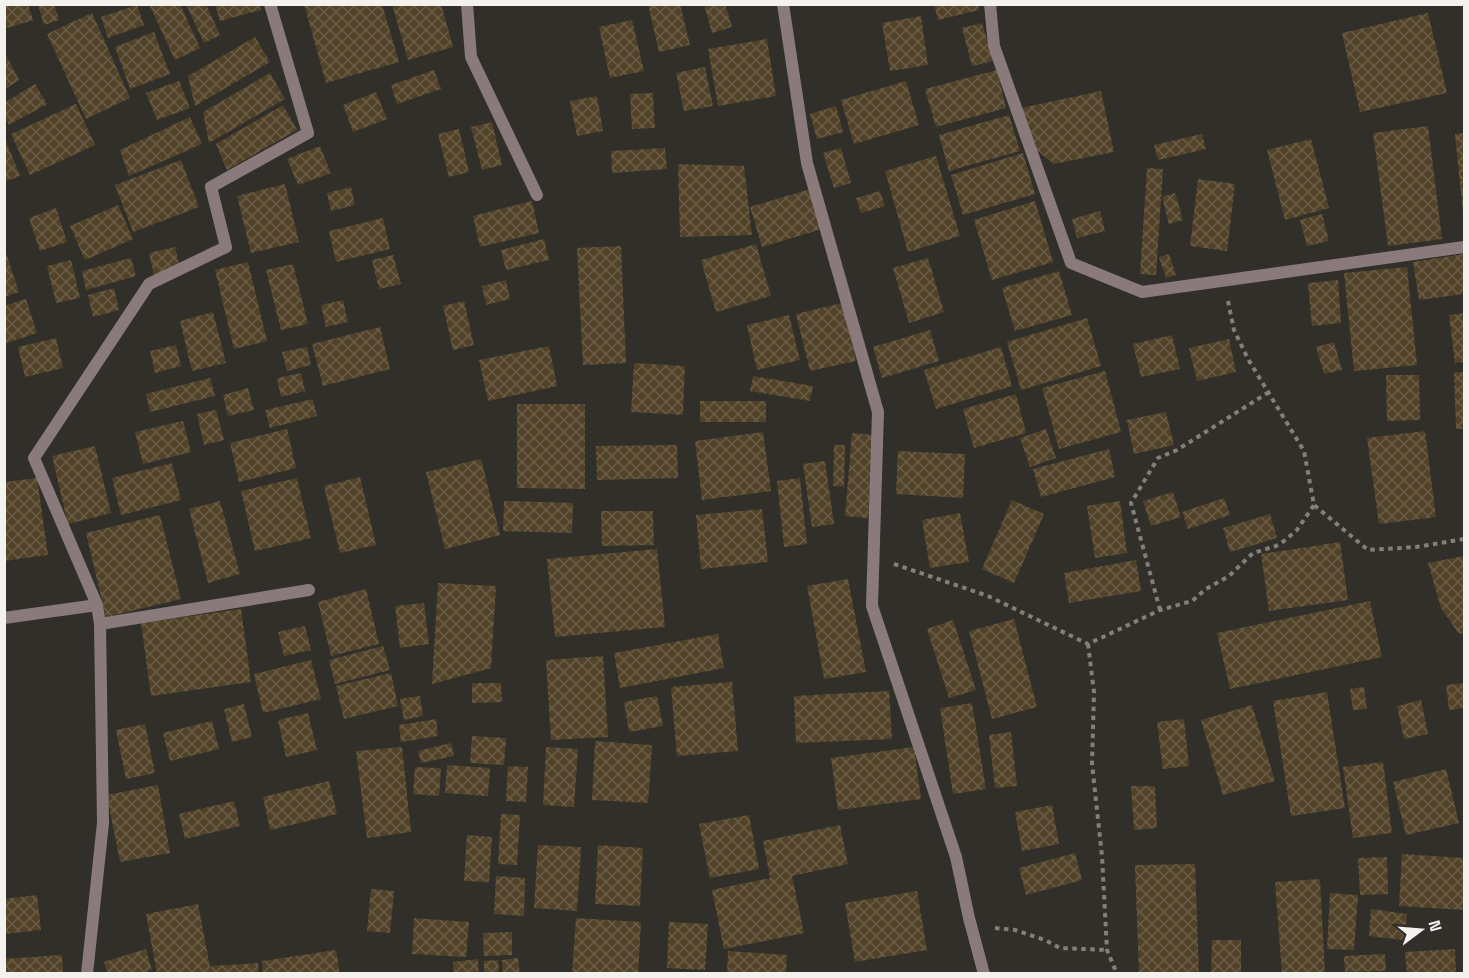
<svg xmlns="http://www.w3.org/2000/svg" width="1469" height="978" font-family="'Space Grotesk',sans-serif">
<defs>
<pattern id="building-cross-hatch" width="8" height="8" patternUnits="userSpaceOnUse" patternTransform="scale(1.5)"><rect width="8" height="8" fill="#514228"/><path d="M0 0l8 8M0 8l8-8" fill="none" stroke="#6b5e48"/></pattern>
</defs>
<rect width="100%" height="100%" fill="#312f29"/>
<!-- building -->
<path fill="url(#building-cross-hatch)" d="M4 4H28L33 20 4 29Z
M38 4H54L59 20 44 25Z
M149 4H180L200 48 175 60Z
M186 4H206L220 35 204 43Z
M215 4H259L261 10 220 21Z
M304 4H382L399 62 326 83Z
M392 4H441L453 47 408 60Z
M648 4H680L690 45 659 52Z
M704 4H725L732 27 712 33Z
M934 4H978L979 10 938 20Z
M137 5 144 25 108 38 101 17Z
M92 13 130 98 86 119 47 34Z
M1428 13 1447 93 1360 112 1342 33Z
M921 16 928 65 890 71 882 23Z
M632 20 644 71 610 78 599 27Z
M982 23 993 61 972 66 962 28Z
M154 32 170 74 130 89 115 47Z
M255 37 270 62 195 106 188 76Z
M767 39 776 96 718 106 708 49Z
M4 51 19 80 4 90Z
M705 67 713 106 684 111 676 73Z
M434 70 441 89 397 104 391 85Z
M997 70 1006 108 936 127 925 89Z
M270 73 285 99 209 143 203 112Z
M179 81 190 108 157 120 146 93Z
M906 81 919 125 854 144 841 100Z
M35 84 47 104 9 125 4 117V103Z
M1101 91 1114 152 1054 164 1029 144 1021 108Z
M376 92 387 119 353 132 343 105Z
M653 93 655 128 632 129 630 94Z
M597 96 603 131 577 136 570 101Z
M76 104 95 145 30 175 11 134Z
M283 105 297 130 227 170 216 144Z
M836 106 843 132 817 139 810 114Z
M1009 115 1020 151 949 171 939 135Z
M190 117 202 144 129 176 120 150Z
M492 122 502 165 482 170 471 127Z
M1428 126 1442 239 1388 246 1373 133Z
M459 129 469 172 449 177 438 134Z
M1464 133V214H1463L1455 134Z
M1202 134 1206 149 1158 160 1154 145Z
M1311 139 1329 208 1285 220 1267 150Z
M6 141 20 176 4 182V142Z
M320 146 331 173 298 185 287 159Z
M665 148 667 169 612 173 611 151Z
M841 148 851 183 834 188 823 153Z
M1023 153 1035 194 963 215 951 175Z
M936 156 960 236 908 252 885 171Z
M181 160 199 207 133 232 115 185Z
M678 164 744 166 752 235 680 237Z
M1147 168 1163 169 1156 275 1140 274Z
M1198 179 1235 184 1227 251 1190 246Z
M285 184 299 242 251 253 237 196Z
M351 187 355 205 331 211 327 193Z
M810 189 822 229 762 247 750 207Z
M880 191 885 206 861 213 856 198Z
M1175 193 1183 220 1169 224 1162 197Z
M532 201 539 233 480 247 473 216Z
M1035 201 1053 262 992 280 974 220Z
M118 205 133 239 85 260 70 226Z
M56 208 67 242 40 251 29 218Z
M1100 211 1105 231 1077 238 1072 219Z
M1322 214 1329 241 1307 246 1300 220Z
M383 218 390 249 336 262 329 231Z
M544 239 549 260 506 270 501 250Z
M756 244 771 296 716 312 701 260Z
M621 246 626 363 583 365 577 248Z
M4 247 19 292 4 297Z
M175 247 180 269 154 275 149 253Z
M1169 254 1176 275 1166 278 1159 257Z
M1464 254V294L1419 300 1413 262Z
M393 255 401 284 379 289 372 260Z
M131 258 136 276 86 290 82 271Z
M928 258 944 312 909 323 893 268Z
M71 260 80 298 56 303 47 266Z
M248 262 267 341 234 349 215 270Z
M293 264 308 324 281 330 266 270Z
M1407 267 1417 365 1354 371 1344 273Z
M1059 271 1072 315 1015 331 1002 288Z
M506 280 510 299 486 305 482 286Z
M1338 280 1341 323 1312 326 1308 283Z
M114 288 119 310 93 317 88 295Z
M26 299 37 333 4 344V306Z
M343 300 348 322 326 327 321 305Z
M464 301 474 345 453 350 443 306Z
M842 303 856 361 810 371 796 314Z
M213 312 226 363 192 371 180 321Z
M1464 313V362L1455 363 1449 315Z
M789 315 800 360 757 370 747 325Z
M1087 318 1101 366 1021 390 1007 342Z
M380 327 390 369 323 386 312 344Z
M930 330 939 361 882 378 873 347Z
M1172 335 1180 369 1141 377 1133 344Z
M56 338 63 368 25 377 18 347Z
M1229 339 1236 372 1197 381 1189 348Z
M1334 342 1342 370 1324 374 1316 347Z
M176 345 181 366 155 373 150 351Z
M549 346 557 386 488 401 479 360Z
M307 347 311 365 287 371 282 352Z
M1001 347 1012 386 936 409 924 370Z
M634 363 685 366 683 415 631 412Z
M1105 371 1121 432 1059 449 1042 388Z
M1454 372H1464V429H1456Z
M301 373 305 391 281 397 277 378Z
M1386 375H1419L1420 420 1387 421Z
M753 376 813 386 810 401 750 391Z
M210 378 215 396 150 412 146 394Z
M248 388 254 410 228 416 223 395Z
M1016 394 1026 433 974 448 963 409Z
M313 399 317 416 270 428 265 410Z
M700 401H766V422H700Z
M517 404H585V489L517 488Z
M216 410 224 440 204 445 197 414Z
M1166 412 1174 445 1134 454 1127 420Z
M183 421 191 452 143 464 135 432Z
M287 429 296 468 239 482 230 443Z
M1046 429 1056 458 1030 467 1020 438Z
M1425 431 1436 517 1379 524 1367 438Z
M763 432 771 491 702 500 695 441Z
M852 433 874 435 868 518 845 516Z
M677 445 678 478 597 480 596 446Z
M834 445H845L844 487 833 486Z
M95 446 111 513 68 524 52 456Z
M1109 449 1115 477 1041 497 1033 469Z
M898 451 965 454 963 498 896 494Z
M481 459 500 535 445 549 426 472Z
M825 461 834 524 812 527 803 464Z
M172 463 181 500 121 515 112 478Z
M360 477 376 545 340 553 324 486Z
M37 478 48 555 4 561V482Z
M297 478 311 538 255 551 241 491Z
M800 478 807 544 784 547 777 481Z
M1173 492 1181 517 1151 526 1143 501Z
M1224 498 1230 515 1188 529 1182 512Z
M1012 500 1044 514 1014 583 982 569Z
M220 501 240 574 208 583 189 509Z
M504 501 573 503 572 533 503 531Z
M1120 501 1127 553 1095 558 1087 506Z
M762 509 768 562 701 569 696 515Z
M601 511H653L654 545 602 546Z
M960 513 969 562 930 568 922 520Z
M1270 514 1277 538 1230 552 1223 528Z
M160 515 181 599 106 617 86 533Z
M1340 542 1348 600 1269 611 1261 554Z
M657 549 665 627 555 637 547 559Z
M1464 556V633L1459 634 1441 608 1428 563Z
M1136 560 1141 591 1069 603 1064 573Z
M848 579 866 672 824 679 807 586Z
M438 583 496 586 491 668 432 684Z
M366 589 379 644 331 656 318 602Z
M1370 601 1382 657 1230 689 1217 633Z
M424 603 429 644 400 648 395 606Z
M241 609 251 682 151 696 141 623Z
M1014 619 1037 707 992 719 969 631Z
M953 620 976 690 949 698 927 629Z
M305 626 311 650 284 656 278 632Z
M718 634 724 668 620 688 614 653Z
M383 646 390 670 335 684 329 660Z
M603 656 608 737 551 740 546 660Z
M311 660 321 699 263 713 254 674Z
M391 673 398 706 344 719 336 686Z
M732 682 738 751 677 756 671 687Z
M472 683H501L502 702 472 703Z
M1463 683 1464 708 1449 710 1446 685Z
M1364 687 1367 709 1353 710 1350 689Z
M889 691 892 739 796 743 794 696Z
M1327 692 1345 808 1291 816 1273 701Z
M420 696 423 716 404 720 400 699Z
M657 696 663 726 629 732 624 702Z
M1421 700 1428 734 1404 739 1397 706Z
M972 703 986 789 953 794 940 708Z
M244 704 252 737 232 742 224 709Z
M1252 705 1275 781 1223 795 1201 720Z
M308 713 317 750 286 757 278 720Z
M436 719 438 736 401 742 399 725Z
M1184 719 1189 766 1163 769 1157 722Z
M212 721 219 749 170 761 163 733Z
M145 724 155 773 126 779 116 730Z
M1011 732 1017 786 995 788 989 735Z
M472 736 506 738 504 765 470 763Z
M595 741 652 745 648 803 592 800Z
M451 743 454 756 421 763 418 751Z
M402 747 411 832 367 838 356 751Z
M546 747 578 749 574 807 543 805Z
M914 747 921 799 838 810 831 758Z
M1383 762 1392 833 1353 838 1343 767Z
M447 765 490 768 488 796 445 793Z
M508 766 528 767 526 802 506 801Z
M415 767 441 768 439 796 413 794Z
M1446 769 1459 823 1406 835 1393 782Z
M329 781 337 814 270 830 263 797Z
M158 785 170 853 120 862 107 795Z
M1131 786H1155L1157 828 1134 830Z
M234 801 240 826 185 839 179 814Z
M1052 805 1059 844 1022 851 1015 812Z
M501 814 520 815 517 865 498 864Z
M749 815 759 869 710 878 699 824Z
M840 825 848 864 792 876 804 933 724 949 712 890 770 878 763 841Z
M467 835 492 837 489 882 464 881Z
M538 845 581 847 577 911 534 908Z
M598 845 643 848 640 906 595 904Z
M1075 853 1082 880 1026 895 1019 868Z
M1402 854 1464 858V910L1399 906Z
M1387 857 1388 894 1360 895 1358 858Z
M1195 864 1199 974H1139L1135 865Z
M496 876 525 878 524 916 494 914Z
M1320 879 1325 974H1282L1275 882Z
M371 889 394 891 390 933 367 931Z
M917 891 927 950 855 962 845 903Z
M1330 893 1358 895 1354 950 1327 949Z
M37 895 41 930 4 934V899Z
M198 904 211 972 157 974 146 914Z
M1371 909 1407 914 1404 940 1369 936Z
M414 918 469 922 466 957 412 954Z
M576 918 641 922 638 974H572Z
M669 922 708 924 705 970 667 968Z
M512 932V955L484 956 483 933Z
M1212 940H1241V974H1211Z
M146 949 152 970 141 974H108L104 962Z
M1455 949 1456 974H1407L1405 952Z
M336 950 340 974H263L262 961Z
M728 951 787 955 786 974H727Z
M1385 954 1386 971 1345 972 1344 956Z
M62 955 63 974H4V959Z
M518 958 520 974H503L502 960Z
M478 959 479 974H454L453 962Z
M498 960 499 974H484V961Z
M258 963 259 974H211V966Z"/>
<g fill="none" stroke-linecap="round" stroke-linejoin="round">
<!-- path -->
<path stroke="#82807b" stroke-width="4" stroke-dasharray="4.5 4.5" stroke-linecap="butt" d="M1228 301 1234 330 1248 359 1304 451 1314 505 1368 550 1416 547 1464 539
M894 564 988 596 1088 644 1160 610 1192 601 1206 589 1229 576 1253 553 1276 546 1284 541 1297 530 1314 505
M1160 610 1131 503 1158 458 1177 450 1269 392
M1088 644 1094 692 1092 764 1102 856 1107 950 1117 974
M995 928 1015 930 1045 940 1060 948 1107 950"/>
<!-- street -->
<path stroke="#8a7a7c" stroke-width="12" d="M467 4 471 57 537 195
M783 4 807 163 878 412 872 606 956 857 969 918 984 974
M990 4 994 46 1071 263 1142 292 1464 247
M4 618 97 605
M100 624 309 590
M87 974 103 823 100 624 97 605 34 458 149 284 226 247 211 187 308 133 270 4"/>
</g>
<!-- border -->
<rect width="1469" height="978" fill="none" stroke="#f4f2ef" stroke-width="12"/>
<!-- north arrow -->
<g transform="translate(1421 930) rotate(74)" stroke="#312f29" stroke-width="4.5" paint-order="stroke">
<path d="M0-4.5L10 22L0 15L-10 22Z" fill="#f4f2ef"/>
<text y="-9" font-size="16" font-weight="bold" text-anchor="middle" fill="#f4f2ef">N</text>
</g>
</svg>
